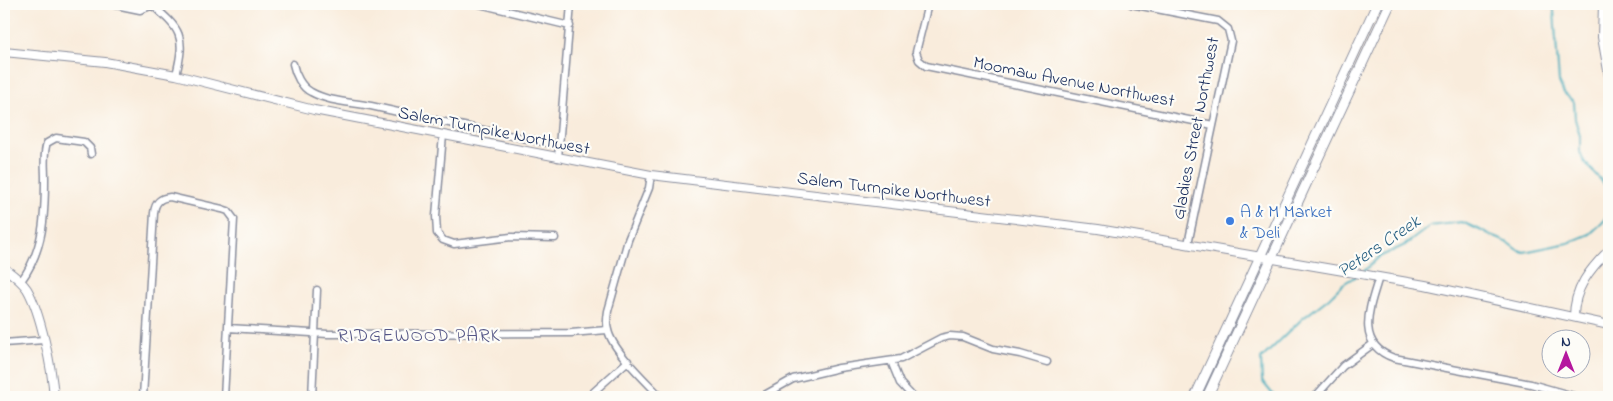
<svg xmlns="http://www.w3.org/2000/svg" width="1613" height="401" font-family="'Indie Flower',sans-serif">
<rect width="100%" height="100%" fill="#fdfcf7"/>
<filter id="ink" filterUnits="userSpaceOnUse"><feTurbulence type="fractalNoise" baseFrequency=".02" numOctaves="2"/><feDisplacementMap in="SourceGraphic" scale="10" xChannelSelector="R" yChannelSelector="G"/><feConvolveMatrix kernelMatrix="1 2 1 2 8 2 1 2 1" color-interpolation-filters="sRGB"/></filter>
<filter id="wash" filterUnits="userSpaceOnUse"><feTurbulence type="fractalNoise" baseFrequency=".0096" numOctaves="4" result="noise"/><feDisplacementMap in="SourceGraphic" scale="20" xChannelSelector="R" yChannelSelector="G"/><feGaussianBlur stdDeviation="1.12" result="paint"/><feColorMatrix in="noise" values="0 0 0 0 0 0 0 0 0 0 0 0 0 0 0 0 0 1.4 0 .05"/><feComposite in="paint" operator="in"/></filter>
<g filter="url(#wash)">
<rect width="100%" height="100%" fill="#f9ecdc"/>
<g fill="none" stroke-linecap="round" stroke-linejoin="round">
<!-- stream -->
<path stroke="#3caabb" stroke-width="2" d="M1364 271 1379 257 1405 245 1430 226 1462 222 1508 243 1516 249 1524 252 1568 243 1590 234 1603 222 1609 210V195L1605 185 1583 160 1580 152V136L1575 119 1574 102 1564 93 1559 82 1554 11 1552 4
M1275 397 1262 381 1261 359 1302 319 1329 298 1343 284 1356 276"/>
</g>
</g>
<g filter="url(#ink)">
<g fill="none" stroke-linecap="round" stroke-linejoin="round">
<!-- minor casing -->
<g stroke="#8a8e9d" stroke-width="9">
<path id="minor" d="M111 4 140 10 153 5
M151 4C181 30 186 35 176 75
M479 4 570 26
M928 4 916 52 919 60 926 66 1213 125
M1131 4 1218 21 1228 29 1231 41 1188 244
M293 64C295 74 301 87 311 92 329 102 351 102 371 106 433 120 496 133 559 145
M443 135 436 216 437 233 443 240 454 244 511 237 555 238
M558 158 571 4
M651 175 649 188 628 240 608 311C607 317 606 324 608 330 612 350 647 382 661 397
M1379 277C1370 307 1354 344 1394 358L1531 384 1577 397
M21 281C44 250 45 215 45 178 45 167 43 153 47 143L56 138 84 142 90 148 91 154
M228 328 328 334 571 333 607 330
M4 343 44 340
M891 361 900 383 913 397
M143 397 154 213C155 203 159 198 170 197L222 209 228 211 234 219 224 397
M312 397 317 290
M588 397 628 361
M761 397 793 379 839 368 901 359 941 338 950 336 963 337 993 349 1020 354 1047 362
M1315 397 1343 366 1373 344"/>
</g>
<!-- tertiary casing -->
<g stroke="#8a8e9d" stroke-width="10">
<path id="tertiary" d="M1603 4 1602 37 1609 76
M4 52 105 62 176 75 314 110 651 175 1098 229 1425 285 1609 325
M4 268C12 274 21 280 27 289 41 313 52 369 54 397
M1574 317C1574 288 1590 269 1609 250"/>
</g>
<!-- secondary casing -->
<g stroke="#8a8e9d" stroke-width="11">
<path id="secondary" d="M1195 397 1377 4
M1207 397 1390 4"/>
</g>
<!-- minor -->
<use href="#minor" stroke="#fff" stroke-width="6"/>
<!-- tertiary -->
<use href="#tertiary" stroke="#fff" stroke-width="8"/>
<!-- secondary -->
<use href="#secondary" stroke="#fff" stroke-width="9"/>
</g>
</g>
<!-- markers -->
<circle fill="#3f7fe0" stroke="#fdfcf7" stroke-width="2" cx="1230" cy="221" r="5"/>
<g text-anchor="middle" stroke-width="4.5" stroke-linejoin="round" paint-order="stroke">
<!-- street labels -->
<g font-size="18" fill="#1b2f5e" stroke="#fdfcf7">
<text transform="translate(1074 81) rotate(11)" y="6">Moomaw Avenue Northwest</text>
<text transform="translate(1195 128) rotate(-79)" y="6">Gladies Street Northwest</text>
<text transform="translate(494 130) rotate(11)" y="6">Salem Turnpike Northwest</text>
<text transform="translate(894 189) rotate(7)" y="6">Salem Turnpike Northwest</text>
</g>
<!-- shop labels -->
<g font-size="18" fill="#366cbe" stroke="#fdfcf7" text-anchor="start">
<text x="1240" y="217">A &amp; M Market<tspan x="1240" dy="21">&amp; Deli</tspan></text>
</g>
<!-- water labels -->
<g font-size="19" font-style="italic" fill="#286083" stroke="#fdfcf7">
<text transform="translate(1378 245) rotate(-34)" y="7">Peters Creek</text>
</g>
<!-- neighbourhood labels -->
<g font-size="19" letter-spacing="1" fill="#555787" stroke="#fdfcf7">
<text x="419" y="341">RIDGEWOOD PARK</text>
</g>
</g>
<!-- margin -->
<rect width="1613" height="401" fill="none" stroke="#fdfcf7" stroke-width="20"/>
<!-- north arrow -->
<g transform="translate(1566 354)"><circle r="24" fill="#fdfcf7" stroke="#a3aaba"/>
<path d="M0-4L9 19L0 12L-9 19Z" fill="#b5179e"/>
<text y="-8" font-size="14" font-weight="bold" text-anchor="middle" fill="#1b2f5e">N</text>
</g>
</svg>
